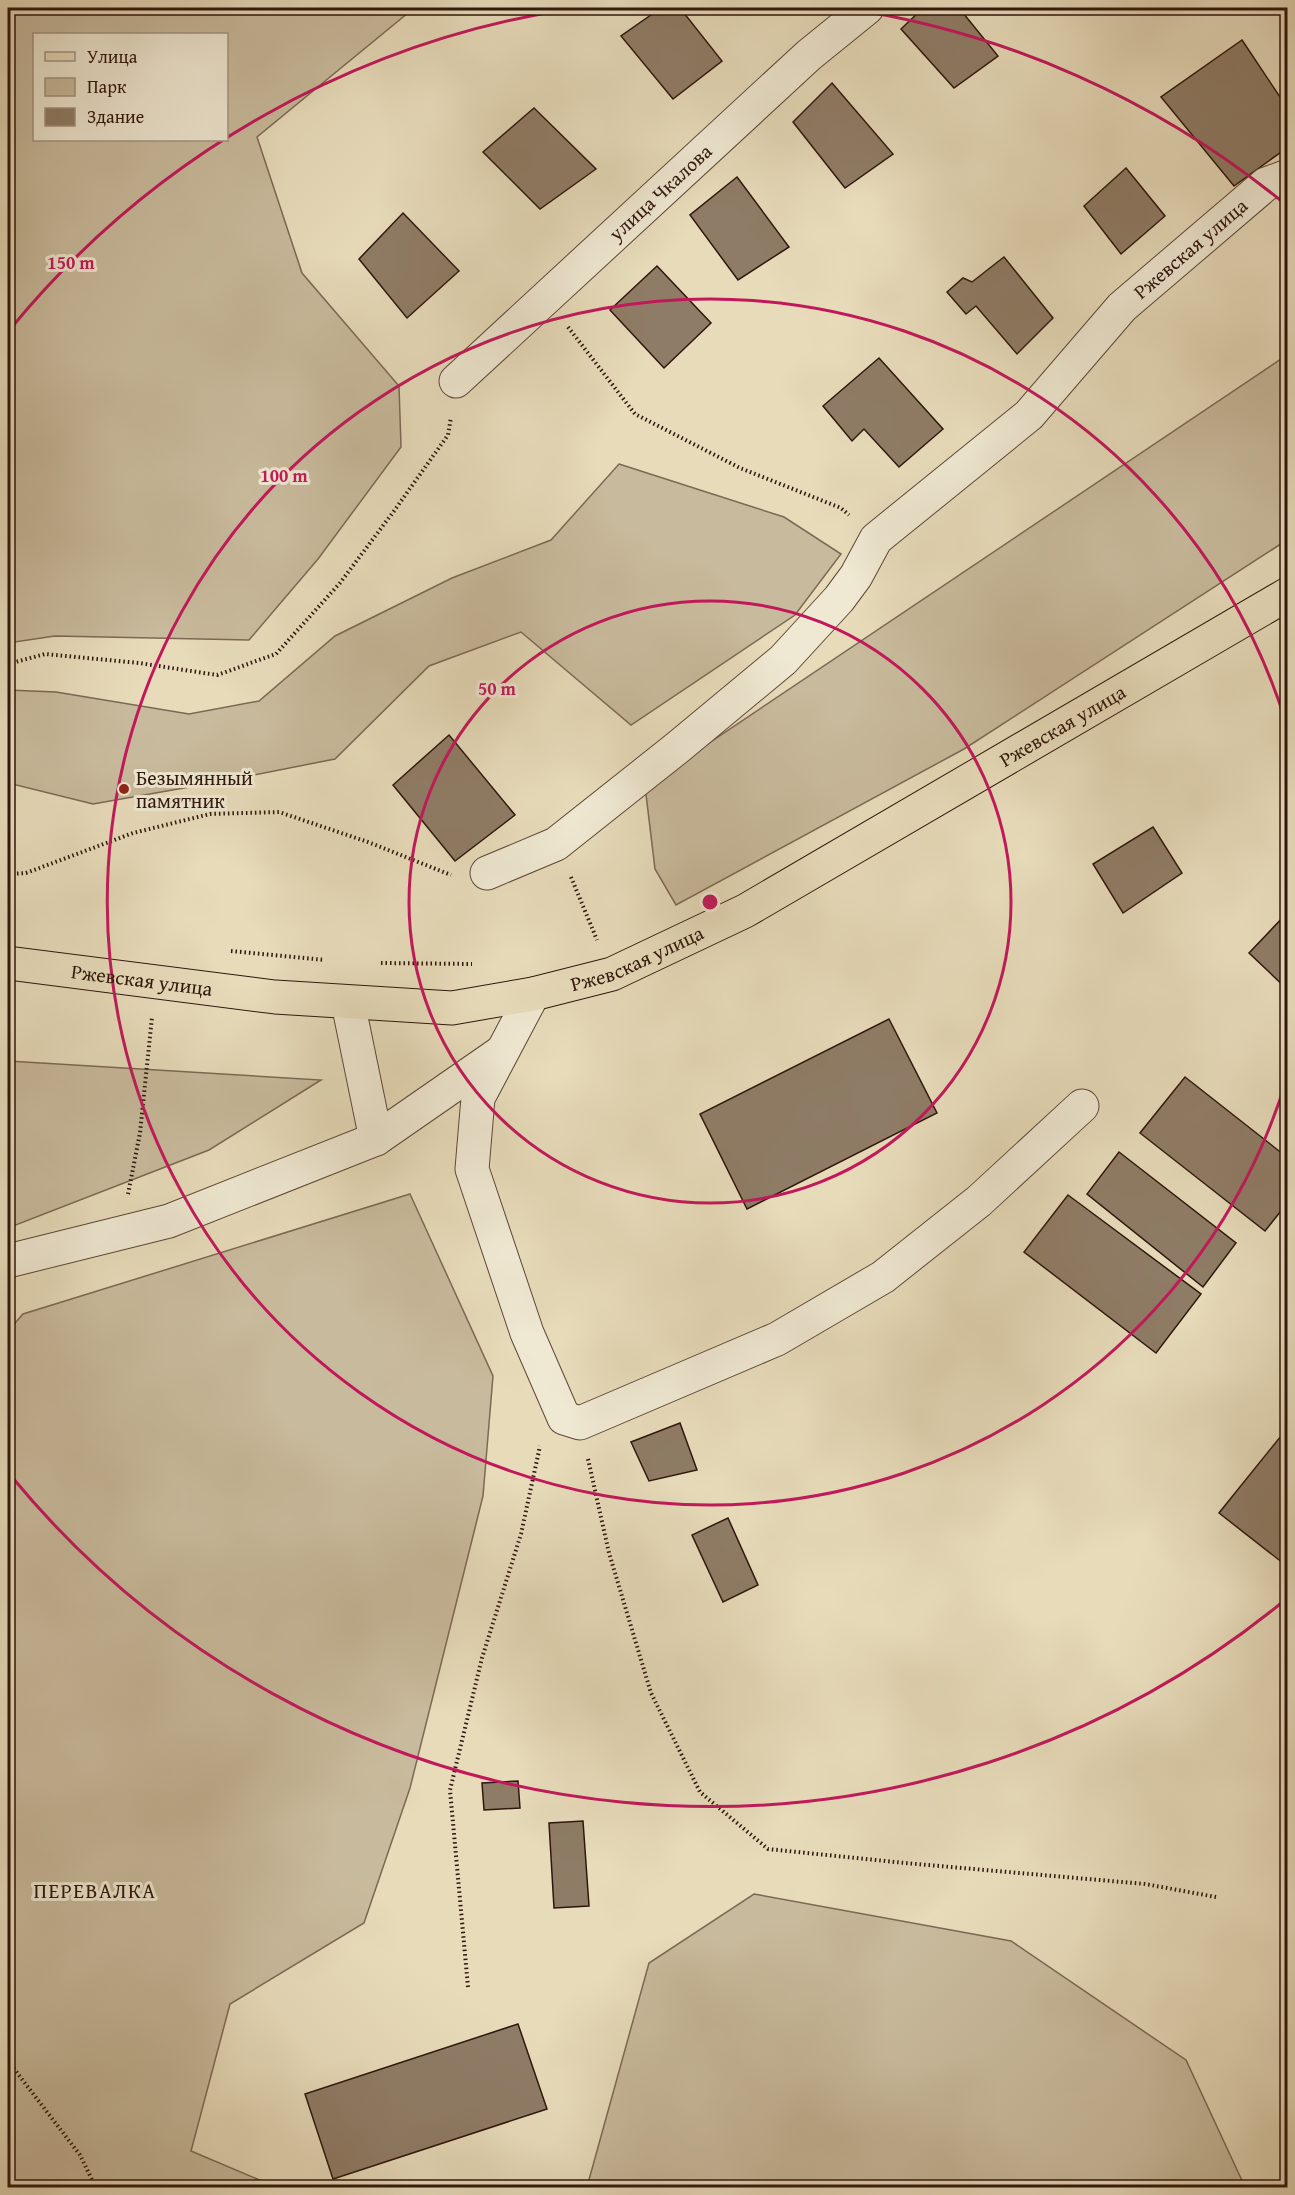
<svg xmlns="http://www.w3.org/2000/svg" width="1295" height="2195" font-family="'Gentium Book Plus',serif">
<rect width="100%" height="100%" fill="#e7dbba"/>
<filter id="stains"><feTurbulence type="fractalNoise" baseFrequency=".00333" numOctaves="4"/><feColorMatrix values="0 0 0 0 .2 0 0 0 0 .09 0 0 0 0 .02 0 0 0 .5 -.17"/></filter>
<radialGradient id="worn" r=".72"><stop offset=".6" stop-color="#630" stop-opacity="0"/><stop offset="1" stop-color="#630" stop-opacity=".3"/></radialGradient>
<!-- green -->
<path fill="#c8ba9c" stroke="#7c6854" stroke-width="1.5" fill-rule="evenodd" d="M8 8H414L257 137 302 273 399 386 401 447 318 559 249 640 55 636 8 643ZM34 34H226V140H34Z
M1287 355V540L964 749 676 905 655 869 645 786Z
M619 464 784 517 841 554 795 615 631 725 521 632 429 666 335 759 218 782 93 804 8 783V690L56 692 189 714 259 701 335 636 452 578 551 540Z
M8 1061 321 1080 209 1150 8 1228Z
M410 1194 493 1376 483 1496 410 1788 364 1923 230 2004 191 2151 276 2187H8V1331L23 1314Z
M754 1894 1011 1941 1186 2060 1245 2187H585H587L649 1963Z"/>
<!-- building -->
<path fill="#8f7c66" stroke="#2f160c" stroke-width="1.5" d="M661 8H680L722 61 673 99 621 36Z
M923 8H959L998 56 954 88 901 29Z
M1242 40 1288 109V147L1234 186 1161 97Z
M832 83 893 154 845 188 793 122Z
M534 108 596 169 540 209 483 152Z
M1126 168 1165 216 1121 254 1084 206Z
M737 177 789 247 738 280 690 215Z
M403 213 459 271 407 318 359 259Z
M1004 257 1053 318 1017 354 976 306 966 314 947 292 963 278 972 282Z
M657 266 711 323 664 368 610 310Z
M879 358 943 429 899 467 864 429 852 441 823 406Z
M449 735 515 815 455 861 393 785Z
M1153 827 1182 873 1123 913 1093 864Z
M1288 912V990L1249 953Z
M889 1019 937 1113 747 1209 700 1114Z
M1185 1077 1288 1158V1202L1265 1231 1140 1133Z
M1119 1152 1236 1243 1203 1287 1087 1194Z
M1068 1195 1201 1294 1156 1353 1024 1252Z
M680 1423 697 1470 649 1481 631 1442Z
M1281 1436 1288 1441V1567L1219 1513Z
M728 1518 758 1585 723 1602 692 1535Z
M518 1781 520 1808 484 1810 482 1783Z
M583 1821 589 1906 554 1908 549 1823Z
M518 2024 547 2109 333 2179 305 2094Z"/>
<g fill="none" stroke-linecap="round" stroke-linejoin="round">
<!-- minor casing -->
<g stroke="#5d4738" stroke-width="35">
<g id="minor">
<path id="s1" d="M456 381 809 55 867 8"/>
<path id="s2" d="M487 873 556 844 677 748 783 660 839 599 856 576 876 539 1029 415 1122 307 1266 184 1288 176"/>
<path d="M533 994 478 1098 472 1169 527 1333 564 1418 580 1423 777 1339 883 1277 979 1201 1082 1106"/>
<path d="M348 1003 376 1139"/>
<path d="M8 1261 169 1221 376 1139 500 1053"/>
</g>
</g>
<!-- major casing -->
<g stroke="#2f160c" stroke-width="35">
<g id="major">
<path id="s3" d="M8 963 275 997 452 1008 533 994 612 974 745 911 1288 594"/>
</g>
</g>
<!-- path -->
<path stroke="#2f160c" stroke-width="4" stroke-dasharray="1.5 3" stroke-linecap="butt" d="M568 327 635 414 740 468 841 508 849 515
M8 664 45 654 139 663 217 675 276 654 340 583 394 511 448 435 451 417
M8 874 26 873 133 833 210 814 279 812 368 842 451 875
M571 877 597 940
M231 951 325 960
M381 963 472 964
M128 1194 140 1133 152 1017
M588 1459 609 1553 651 1693 700 1792 768 1849 905 1863 1145 1884 1216 1897
M468 1987 450 1790 482 1658 521 1534 540 1446
M8 2061 80 2155 96 2188"/>
<!-- minor -->
<use href="#minor" stroke="#efe8d2" stroke-width="33"/>
<!-- major -->
<use href="#major" stroke="#e7dbba" stroke-width="33"/>
</g>
<!-- distance rings -->
<g fill="none" stroke="#c2185b" stroke-width="3">
<circle cx="710" cy="902" r="301"/>
<path d="M1287 1078A603 603 0 1 1 1287 726"/>
<path d="M1285 1600A904 904 0 0 1 12 1477M12 327A904 904 0 0 1 576 8M844 8A904 904 0 0 1 1285 204"/>
</g>
<!-- markers -->
<circle fill="#8f2418" stroke="#efe8d2" stroke-width="2" cx="124" cy="789" r="6"/>
<g text-anchor="middle" stroke-width="6" stroke-linejoin="round" paint-order="stroke">
<!-- street labels -->
<g font-size="20" fill="#2f160c" stroke="#efe8d2">
<text dy="7" stroke="none"><textPath href="#s1" startOffset="278">улица Чкалова</textPath></text>
<text dy="7" stroke="none"><textPath href="#s2" startOffset="950">Ржевская улица</textPath></text>
<text dy="7" stroke="none"><textPath href="#s3" startOffset="1125">Ржевская улица</textPath></text>
<text dy="7" stroke="none"><textPath href="#s3" startOffset="639">Ржевская улица</textPath></text>
<text dy="7" stroke="none"><textPath href="#s3" startOffset="135">Ржевская улица</textPath></text>
</g>
<!-- poi labels -->
<g font-size="20" fill="#2f160c" stroke="#efe8d2" text-anchor="start">
<text x="136" y="785">Безымянный<tspan x="136" dy="23">памятник</tspan></text>
</g>
<!-- neighbourhood labels -->
<g font-size="21" letter-spacing="1.5" fill="#2f160c" stroke="#efe8d2">
<text x="95" y="1898">ПЕРЕВАЛКА</text>
</g>
</g>
<circle cx="710" cy="902" r="9" fill="#c2185b" stroke="#efe8d2" stroke-width="3"/>
<g font-size="18" text-anchor="middle" font-weight="bold" fill="#c2185b" stroke="#efe8d2" stroke-width="6" stroke-linejoin="round" paint-order="stroke">
<text x="71" y="269">150 m</text>
<text x="284" y="482">100 m</text>
<text x="497" y="695">50 m</text>
</g>
<!-- margin -->
<rect width="1295" height="2195" fill="none" stroke="#e7dbba" stroke-width="30"/>
<rect x="9" y="9" width="1277" height="2177" fill="none" stroke="#2f160c" stroke-width="3"/>
<rect x="15" y="15" width="1265" height="2165" fill="none" stroke="#2f160c" stroke-width="1.5"/>
<!-- legend -->
<rect x="33" y="33" width="195" height="108" fill="#efe8d2" stroke="#a29483" stroke-width="1.5"/>
<rect x="45" y="52" width="30" height="9" fill="#e7dbba" stroke="#a29483" stroke-width="1.5"/>
<text x="87" y="63" font-size="18" fill="#2f160c">Улица</text>
<rect x="45" y="78" width="30" height="18" fill="#c8ba9c" stroke="#a29483" stroke-width="1.5"/>
<text x="87" y="93" font-size="18" fill="#2f160c">Парк</text>
<rect x="45" y="108" width="30" height="18" fill="#8f7c66" stroke="#a29483" stroke-width="1.5"/>
<text x="87" y="123" font-size="18" fill="#2f160c">Здание</text>
<rect width="100%" height="100%" filter="url(#stains)"/>
<rect width="100%" height="100%" fill="url(#worn)"/>
</svg>
